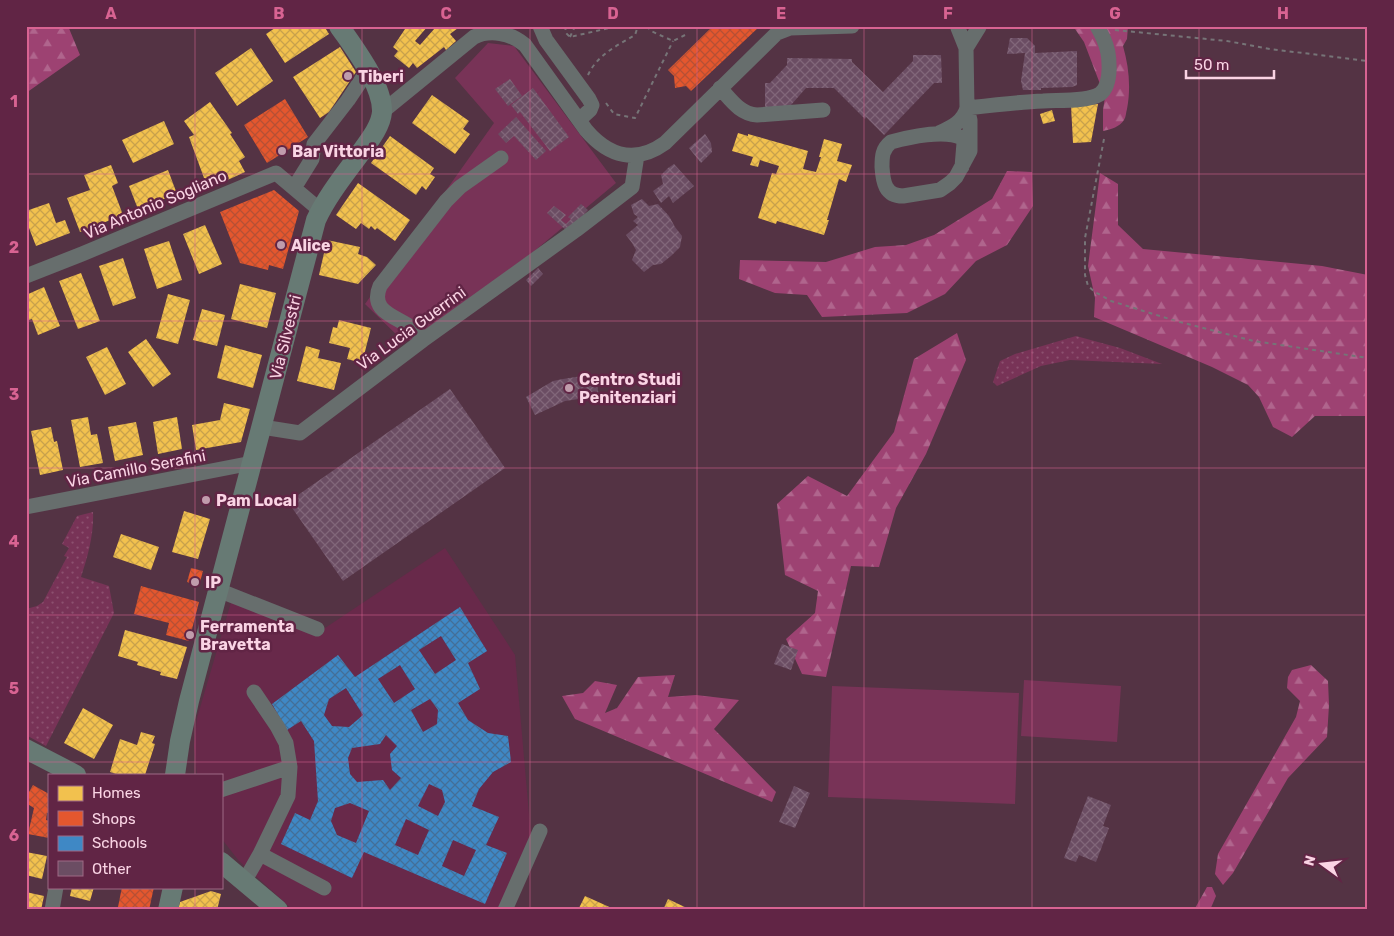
<svg xmlns="http://www.w3.org/2000/svg" width="1394" height="936" font-family="Rubik,sans-serif">
<defs>
<pattern id="grass-dots" width="8" height="8" patternUnits="userSpaceOnUse" patternTransform="scale(1.25)"><rect width="8" height="8" fill="#783357"/><path d="M2 2h.1M6 6h.1" fill="none" stroke="#8c506f" stroke-width="1.8" stroke-linecap="round"/></pattern>
<pattern id="forest-firs" width="22" height="20" patternUnits="userSpaceOnUse" patternTransform="scale(1.25)"><rect width="22" height="20" fill="#9d4272"/><path d="M5 1l3.5 6h-7zM16 11l3.5 6h-7z" fill="#b0658d"/></pattern>
<pattern id="homes-cross-hatch" width="8" height="8" patternUnits="userSpaceOnUse" patternTransform="scale(1.25)"><rect width="8" height="8" fill="#f2c14e"/><path d="M0 0l8 8M0 8l8-8" fill="none" stroke="#c8a14c"/></pattern>
<pattern id="shops-cross-hatch" width="8" height="8" patternUnits="userSpaceOnUse" patternTransform="scale(1.25)"><rect width="8" height="8" fill="#e4572e"/><path d="M0 0l8 8M0 8l8-8" fill="none" stroke="#b65035"/></pattern>
<pattern id="schools-cross-hatch" width="8" height="8" patternUnits="userSpaceOnUse" patternTransform="scale(1.25)"><rect width="8" height="8" fill="#3f88c5"/><path d="M0 0l8 8M0 8l8-8" fill="none" stroke="#436f98"/></pattern>
<pattern id="building-cross-hatch" width="8" height="8" patternUnits="userSpaceOnUse" patternTransform="scale(1.25)"><rect width="8" height="8" fill="#6b4d63"/><path d="M0 0l8 8M0 8l8-8" fill="none" stroke="#816679"/></pattern>
</defs>
<rect width="100%" height="100%" fill="#543344"/>
<!-- built -->
<path fill="#68294a" d="M445 548 515 655 531 837 498 910H293L239 861 221 838V775H197L194 746 197 718 232 599 319 632Z"/>
<!-- grass -->
<path fill="url(#grass-dots)" d="M1076 336 1120 348 1162 364 1070 360 1041 366 997 386 993 382 1000 361 1015 354Z
M93 512C94 534 88 556 81 577L109 586 114 613 46 746 26 735V609L37 606 43 602 67 557 64 556 69 548 62 544 77 516Z"/>
<!-- forest -->
<path fill="url(#forest-firs)" d="M26 26H68L80 55 26 93Z
M1073 26H1128L1127 39 1123 46C1129 67 1131 88 1127 109 1126 112 1126 117 1124 120 1119 127 1112 129 1103 131V110L1105 97 1084 42Z
M1007 171 1032 172 1033 206 1007 245 976 261 945 294 907 313 822 317 807 295 775 293 739 279 740 260 826 262 875 247 906 245 934 235 992 199Z
M1100 173 1118 184V225L1143 249 1322 266 1368 275V416H1315L1292 437 1273 427 1259 397 1248 385 1212 367 1094 317 1095 298 1088 266Z
M957 333 966 360 926 454 896 508 879 567 851 566 826 677 802 674 786 639 815 613 818 591 785 575 777 504 808 476 847 496 894 432 914 359Z
M1311 665 1328 681 1329 705 1327 737 1288 778 1233 873 1223 885 1215 874 1218 854 1296 717 1300 701 1287 688 1288 677 1292 670Z
M675 675 668 697 696 695 739 700 714 729 776 792 772 802 575 719 562 696 583 693 595 681 617 685 605 713 617 708 638 677Z
M1207 887H1212L1216 896 1210 910H1194Z"/>
<!-- park -->
<path fill="#783357" d="M488 43 514 46 616 183 532 253 413 340H402L365 304 494 123 455 78Z
M1024 680 1121 686 1117 742 1021 736Z
M832 686 1019 693 1015 804 828 797Z"/>
<!-- homes -->
<path fill="url(#homes-cross-hatch)" d="M278 26H324L329 34 285 63 266 34Z
M407 26H428L415 41 420 45 435 28 433 26H456L458 28 450 34 456 41 446 50 444 47 417 68 413 63 409 68 394 56 398 51 393 47Z
M340 47 356 72 329 112 320 118 293 77Z
M251 48 273 81 237 106 215 73Z
M432 95 469 121 463 129 470 134 455 154 412 123Z
M210 102 232 133 230 134 245 157 239 161 245 172 208 189 189 137 194 135 184 121Z
M1098 104 1091 142 1073 143 1071 106Z
M1052 110 1055 121 1043 124 1040 114Z
M164 121 174 144 133 163 122 140Z
M738 133 748 136V134L808 151 803 169 816 172 821 157H819L824 139 842 144 837 161 852 165 846 182 839 179 827 220H829L824 235 777 221 776 224 758 218 772 173 776 174 779 166 760 160 758 167 750 165 753 157 732 151Z
M390 136 434 168 430 174 435 177 426 190 422 186 416 195 371 163Z
M111 165 118 183 112 186 123 215 80 232 67 198 90 190 84 175Z
M168 170 177 194 138 209 129 186Z
M358 183 410 220 395 241 377 228 375 230 371 226 369 229 361 223 356 229 336 215Z
M49 203 56 223 65 220 70 233 36 246 29 228 26 229V211Z
M205 225 222 264 199 274 183 234Z
M327 240 360 247 358 254 367 257 376 265 358 284 319 275Z
M169 241 182 280 157 289 144 249Z
M123 258 136 298 113 306 99 266Z
M81 273 100 321 78 329 59 281Z
M240 284 276 293 267 328 231 319Z
M44 287 60 326 38 335 32 319 26 321V295Z
M168 294 190 300 178 344 156 338Z
M202 309 225 315 217 346 193 340Z
M339 320 371 328 362 363 347 359 350 348 329 343 333 327 337 328Z
M146 339 171 374 153 387 128 352Z
M225 345 262 355 253 388 217 378Z
M306 346 320 350 318 358 341 363 334 390 297 381Z
M107 347 126 384 105 395 86 357Z
M224 403 250 409 241 442 196 450 192 425 220 420Z
M88 417 91 435 97 434 103 463 80 467 71 420Z
M177 417 182 449 158 454 153 422Z
M136 422 143 455 115 461 108 427Z
M51 427 54 442 57 441 63 470 40 475 31 431Z
M184 511 210 519 198 559 172 552Z
M121 534 159 547 151 570 113 557Z
M125 630 187 647 177 679 160 675 161 672 137 665 138 662 118 656Z
M83 708 113 725 94 759 64 743Z
M141 732 155 736 152 743 155 744 145 775H119L110 772 120 739 137 745Z
M26 852 47 856 42 879 26 875Z
M72 887H94L90 901 70 896Z
M211 891 221 894 217 910H178L180 902Z
M26 892 44 896 41 910H26Z
M585 896 616 910H578Z
M668 899 691 910H663Z"/>
<!-- shops -->
<path fill="url(#shops-cross-hatch)" d="M713 26H760L691 91 686 86 675 88 674 76 668 70Z
M285 99 308 137 267 163 244 125Z
M274 190 299 211 283 269 269 265 268 270 240 263 220 212Z
M191 568 203 571 199 586 187 582Z
M141 586 199 602 189 641 166 635 169 623 134 614Z
M33 785 49 794V813H47L46 820 49 821V838L28 834 34 808 26 803V797Z
M122 887H154L149 910H132L118 907Z"/>
<!-- schools -->
<path fill="url(#schools-cross-hatch)" fill-rule="evenodd" d="M460 607 487 651 468 663 480 689 458 703 468 720 488 733 508 736 511 762 493 772 479 789 472 806 499 817 486 845 507 853 485 904 364 852 352 878 281 844 295 813 310 820 318 801 314 741 301 721 287 730 272 704 338 655 355 677ZM441 636 456 660 435 674 419 650ZM400 665 415 689 394 703 378 679ZM346 688 363 715 349 727 332 726 324 715 329 699ZM430 699 438 710 437 724 423 732 411 710ZM386 735 397 746 390 754 392 770 401 778 390 790 383 780 357 782 350 774 348 758 352 748 380 744ZM429 784 442 790 445 802 438 816 418 806ZM350 803 369 811 356 843 337 835 331 821 335 808ZM406 819 429 830 418 855 395 845ZM453 840 476 850 464 876 442 866Z"/>
<!-- building -->
<path fill="url(#building-cross-hatch)" d="M1010 38H1027L1035 46V53L1077 51V85L1072 87 1041 88V90H1023L1021 81 1025 53 1007 54Z
M913 55H941L942 83H934L884 135 866 117 865 119 834 88H806L791 105V109L765 110V83H770L787 65V58L852 59V62L883 92 913 61Z
M510 79 522 96 508 106 495 89Z
M533 88 569 137 550 151 520 112 518 114 511 105Z
M516 117 546 151 536 160 514 136 506 143 498 134Z
M705 134 711 143 712 152 701 163 689 148Z
M674 164 694 186 673 203 669 196 661 203 653 191 663 184 661 175 668 168Z
M642 199 649 206 658 204 669 216 675 227 682 236 680 247 671 256 661 264 653 265 644 272 632 260 636 250 632 243 626 235 638 225 633 221 638 217 634 214 631 205Z
M581 204 588 210 568 232 547 213 554 206 566 215 561 220 566 224 571 219 568 217Z
M538 268 543 274 531 286 526 280Z
M595 374 599 396 565 401 535 415 526 397 553 381 563 379Z
M450 389 505 468 343 581 288 502Z
M782 644 798 650 791 670 774 664Z
M794 786 810 793 795 828 779 822Z
M1088 796 1111 805 1103 826 1109 828 1096 862 1079 855 1076 862 1064 858Z"/>
<g fill="none" stroke-linecap="round" stroke-linejoin="round">
<!-- path -->
<path stroke="#767477" stroke-width="2" stroke-dasharray="4 4" stroke-linecap="butt" d="M566 26 565 32 570 37 618 26
M647 26 651 31 673 41 687 34
M1115 30 1227 41 1270 49 1368 61
M570 37 575 26
M588 75C597 55 618 45 635 35L638 26
M606 103 614 114 635 118 673 41
M1104 139 1085 238V275L1088 286 1095 292 1111 301 1176 321 1254 341 1368 358"/>
<!-- minor -->
<path stroke="#676e6d" stroke-width="15" d="M540 26 546 40 589 99 592 105 590 110 579 120
M966 48 979 27
M720 88C731 100 740 114 757 115L823 110
M967 108C993 105 1018 102 1043 101 1059 100 1087 102 1100 94 1113 84 1110 53 1104 40 1102 35 1099 30 1097 26
M382 112 474 37C490 29 511 33 525 45L586 130C609 157 636 164 665 143L777 33 790 28 852 26
M939 133C952 127 963 122 967 108L966 48 958 28
M962 167 964 143 962 138C945 129 909 137 891 142 882 149 882 157 882 167 883 182 885 196 903 196L940 190 950 183 956 177 970 151V120L967 108
M294 188 312 159 314 144 348 100 368 70
M26 276 82 254 276 173 321 211
M423 340C420 336 416 331 412 328 396 316 369 312 380 286L446 201 460 187 501 158
M262 427 300 433 423 340 576 230 632 187 637 155
M26 507 252 463
M218 590 317 629
M221 790 290 767
M260 854 324 888
M244 882 260 854 288 796 290 767 286 743 277 726 254 692
M52 910 56 887
M505 910 540 831"/>
<!-- major -->
<path stroke="#677a74" stroke-width="20" d="M26 749 76 775
M175 775 180 741 189 701 316 220C327 196 345 174 361 152 369 141 381 126 382 112 383 85 354 48 339 26
M221 862 278 910
M168 910 173 887"/>
</g>
<!-- grid -->
<path fill="none" stroke="#d86392" stroke-width="1" stroke-opacity="0.55" d="M195 26V775M362 26V910M530 26V910M697 26V910M864 26V910M1032 26V910M1199 26V910M26 174H1368M26 321H1368M26 468H1368M26 615H1368M26 762H1368M195 887V910"/>
<!-- markers -->
<g fill="#c09cac" stroke="#612545" stroke-width="2">
<circle cx="348" cy="76" r="5"/>
<circle cx="282" cy="151" r="5"/>
<circle cx="281" cy="245" r="5"/>
<circle cx="569" cy="388" r="5"/>
<circle cx="206" cy="500" r="5"/>
<circle cx="195" cy="582" r="5"/>
<circle cx="190" cy="635" r="5"/>
</g>
<g text-anchor="middle" stroke-width="5" stroke-linejoin="round" paint-order="stroke">
<!-- poi labels -->
<g font-size="16" font-weight="bold" fill="#fad4e4" stroke="#612545" text-anchor="start">
<text x="358" y="82">Tiberi</text>
<text x="292" y="157">Bar Vittoria</text>
<text x="291" y="251">Alice</text>
<text x="579" y="385">Centro Studi<tspan x="579" dy="18">Penitenziari</tspan></text>
<text x="216" y="506">Pam Local</text>
<text x="205" y="588">IP</text>
<text x="200" y="632">Ferramenta<tspan x="200" dy="18">Bravetta</tspan></text>
</g>
<!-- street labels -->
<g font-size="16" fill="#fad4e4" stroke="#612545">
<text transform="translate(155 204) rotate(-23)" y="6">Via Antonio Sogliano</text>
<text transform="translate(411 328) rotate(-36)" y="6">Via Lucia Guerrini</text>
<text transform="translate(285 337) rotate(-76)" y="6">Via Silvestri</text>
<text transform="translate(136 468) rotate(-11)" y="6">Via Camillo Serafini</text>
</g>
</g>
<!-- border -->
<rect width="1394" height="936" fill="none" stroke="#612545" stroke-width="55"/>
<!-- legend -->
<rect x="48" y="774" width="175" height="115" fill="#612545" stroke="#9e6b85"/>
<rect x="58" y="786" width="25" height="15" fill="#f2c14e" stroke="#9e6b85"/>
<text x="92" y="798" font-size="15" fill="#fad4e4">Homes</text>
<rect x="58" y="811" width="25" height="15" fill="#e4572e" stroke="#9e6b85"/>
<text x="92" y="824" font-size="15" fill="#fad4e4">Shops</text>
<rect x="58" y="836" width="25" height="15" fill="#3f88c5" stroke="#9e6b85"/>
<text x="92" y="848" font-size="15" fill="#fad4e4">Schools</text>
<rect x="58" y="861" width="25" height="15" fill="#6b4d63" stroke="#9e6b85"/>
<text x="92" y="874" font-size="15" fill="#fad4e4">Other</text>
<!-- north arrow -->
<g transform="translate(1322 864) rotate(285)" stroke="#612545" stroke-width="4" paint-order="stroke">
<path d="M0-4L9 19L0 12L-9 19Z" fill="#fad4e4"/>
<text y="-8" font-size="14" font-weight="bold" text-anchor="middle" fill="#fad4e4">N</text>
</g>
<!-- scale -->
<path d="M1186 70v8h88v-8" fill="none" stroke="#fad4e4" stroke-width="2.5"/>
<text x="1194" y="70" font-size="15" fill="#fad4e4" stroke="#612545" stroke-width="4" paint-order="stroke">50 m</text>
<rect x="28" y="28" width="1338" height="880" fill="none" stroke="#d86392" stroke-width="2"/>
<g font-size="16" text-anchor="middle" font-weight="bold" fill="#d86392">
<text x="111" y="19">A</text>
<text x="279" y="19">B</text>
<text x="446" y="19">C</text>
<text x="613" y="19">D</text>
<text x="781" y="19">E</text>
<text x="948" y="19">F</text>
<text x="1115" y="19">G</text>
<text x="1283" y="19">H</text>
<text x="14" y="107">1</text>
<text x="14" y="253">2</text>
<text x="14" y="400">3</text>
<text x="14" y="547">4</text>
<text x="14" y="694">5</text>
<text x="14" y="841">6</text>
</g>
</svg>
